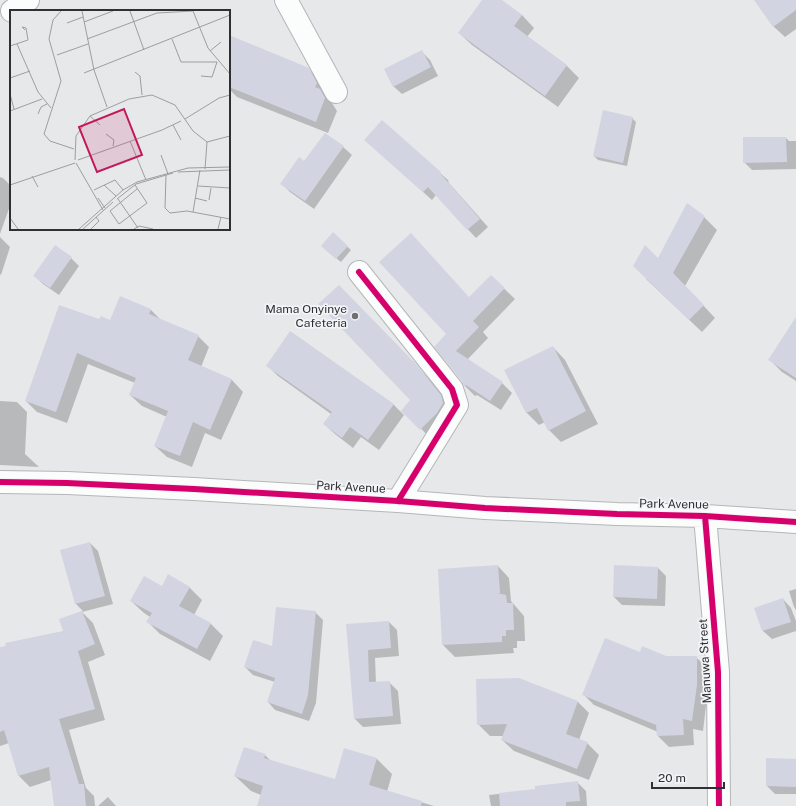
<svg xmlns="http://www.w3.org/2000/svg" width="796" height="806" font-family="'Public Sans',sans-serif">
<rect width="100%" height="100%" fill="#e7e8ea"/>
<!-- shadow -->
<path fill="#0003" d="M483 0H501L522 15 534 28 527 37 567 66 579 78 558 107 472 45 459 33Z
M755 0H796V29L785 37 773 26Z
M229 36 308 69 321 81 328 98 332 103 337 111 328 133 237 97 229 89Z
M421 51 430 60 438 76 402 94 393 86Z
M632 118 636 122 627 166 598 160 594 156Z
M382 121 449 181 448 182 488 227 476 238 436 195 432 200 365 140Z
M325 134 343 147 352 155 314 209 290 192 282 184 304 162Z
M786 138 789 141H796V169L752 170 744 162Z
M0 177 3 178 11 186V203L0 234Z
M704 217 717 230 685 286 715 318 702 332 646 279 658 259Z
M333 234 351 250 341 262 326 250Z
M0 237 10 247 1 275 0 274Z
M71 258 79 266 59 295 43 284 35 276Z
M491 276 515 299 483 332 488 338 467 360 502 383 512 393 501 410 477 395 475 396 465 386 448 334 470 298Z
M351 298 429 379 453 408 433 441 403 410 412 400Z
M151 310 162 321 198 336 209 347 201 367 232 380 243 392 221 440 205 433 192 467 167 457 155 446 167 417 142 406 130 395 135 383 88 364 67 423 37 412 26 401 100 320 111 321Z
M796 331V381L782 372 770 360Z
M291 332 394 405 404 415 379 450 361 437 353 448 335 434 324 424 331 414 278 376 267 365Z
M553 347 565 360 598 424 561 442 549 430 545 422 539 425 526 412Z
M0 401 17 402 27 412 25 454 39 467 0 465Z
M90 543 98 551 113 604 82 612 93 623 105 655 88 662 105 720 69 730 86 788 94 796 95 806H55L51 780 30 787 19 776 9 743 0 746V648L65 632 60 620 83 611 76 604Z
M498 566 509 578 511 601 524 616 525 641H517V648H513L514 653 455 657 443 645 439 570Z
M658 568 666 576 665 606 622 605 614 597Z
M162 587H189L202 600 194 615 211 624 223 636 210 661 160 634 148 622 150 617 144 613 131 601Z
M796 589V610L794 607 789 591Z
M783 599 791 608 796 621V631L772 639 763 631 756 608Z
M315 612 323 620 316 703 309 721 275 710 268 702 275 682 253 675 245 667 273 648Z
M389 622 397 630 399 656 375 658 376 683 389 682 398 691 401 724 363 727 355 719 347 625Z
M641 653 666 657H696L707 668V697L703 731 693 729 694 745 669 747 658 736V732L594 705 583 694Z
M578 702 589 713 579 740 587 743 599 755 589 780 514 751 502 740 504 736H490L478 724Z
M345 749 377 759 392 774 387 792 434 806H268L261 795 251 791 235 776 265 755 272 762 335 781Z
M796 760V794H775L767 786Z
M577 782 586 791 587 806H491L489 795 537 790Z
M108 797 116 806H98Z"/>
<!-- building -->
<path fill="#d3d4e2" d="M482 0H502L522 15 514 26 567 65 545 96 458 33Z
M754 0H796V10L773 27Z
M229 35 309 68 317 83 315 87 320 89 325 98 316 122 229 87Z
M422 50 431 67 393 87 384 69Z
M603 110 633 117 623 163 593 156Z
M382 120 441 172 440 173 480 219 467 230 428 187 423 192 364 140Z
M325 133 344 146 305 201 280 184 299 157 304 161Z
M743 137H786L787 162 743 163Z
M687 203 705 216 673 273 704 305 689 320 633 266 645 245 658 258Z
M333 232 348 246 336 259 321 246Z
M411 233 469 297 491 275 505 288 473 321 479 327 456 351 503 382 490 401 466 385 464 387 462 381 434 347 446 334 379 262Z
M55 245 72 257 50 288 33 276Z
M339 285 417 365 441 395 443 403 437 413 420 430 401 411 410 400 318 304Z
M120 296 151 309 149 314 199 335 188 360 232 379 210 430 193 422 180 456 154 446 168 411 129 395 136 378 77 353 56 412 25 401 59 305 99 319 101 316 110 320Z
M796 317V378L768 360Z
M290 331 394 404 368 440 350 427 342 438 323 424 332 412 266 366Z
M553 346 586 411 548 431 537 408 526 413 504 370Z
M90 542 105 596 75 604 60 550Z
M498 565 500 593H497L506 595 507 603H513L514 630H506V636H502V642L442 645 438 569Z
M614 565 658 567 657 599 613 597Z
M168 574 190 587 179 606 211 623 197 649 146 622 152 613 130 601 144 576 162 586Z
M783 598 791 622 762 631 754 608Z
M276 607 316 611 308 695 302 714 267 702 275 678 244 667 253 640 272 646Z
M82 611 95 644 78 651 95 709 59 719 79 784H84L86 806H54L49 767 18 776 4 730 0 732V647L6 646 5 643 63 631 59 619Z
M389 621 391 648 368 650 369 682 390 681 393 716 354 719 346 624Z
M605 638 640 652 642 646 666 656H697V685L692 721 683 719 684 735 657 736 656 725 582 695Z
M519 678 578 701 566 734 588 742 577 769 501 740 507 724 477 725 476 679Z
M244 747 266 754 264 758 335 779 344 748 377 758 369 785 422 801 421 806H257L263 786 234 776Z
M766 758 796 759V787L766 786Z
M578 781 580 801 566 802V806H500L499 793 535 789V786Z"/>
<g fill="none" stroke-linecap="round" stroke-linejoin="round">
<!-- minor casing -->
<g stroke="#b6b6b8" stroke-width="24">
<path id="minor" d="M286 0 336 92
M359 272 452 389 457 405 398 501
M0 482 67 483 194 489 398 501 485 508 617 514 705 516 796 522
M705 516 718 672 719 806"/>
</g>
<!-- major casing -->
<g stroke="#b6b6b8" stroke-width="24">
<path id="major" d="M12 11 28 0"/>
</g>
<!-- minor -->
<use href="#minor" stroke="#fbfcfc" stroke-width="22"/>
<!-- major -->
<use href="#major" stroke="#fbfcfc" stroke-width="22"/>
<!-- cycleway casing -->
<g stroke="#f3f4f8" stroke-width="8">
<path id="cycleway" d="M359 272 452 389 457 405 398 501
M0 482 67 483 194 489 398 501 485 508 617 514 705 516 796 522
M705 516 718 672 719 806"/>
</g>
<!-- cycleway -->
<use href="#cycleway" stroke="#d6006c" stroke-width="6"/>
</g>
<!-- markers -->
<circle fill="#707072" stroke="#f3f4f8" stroke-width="1.5" cx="355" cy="316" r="4"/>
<g text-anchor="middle" stroke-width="3.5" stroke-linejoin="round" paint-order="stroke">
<!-- poi labels -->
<g font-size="12" fill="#303032" stroke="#f3f4f8" text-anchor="end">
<text x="347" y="313">Mama Onyinye<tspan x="347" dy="14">Cafeteria</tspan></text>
</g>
<!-- street labels -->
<g font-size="12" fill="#303032" stroke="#f3f4f8">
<text transform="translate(351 487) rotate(3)" y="4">Park Avenue</text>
<text transform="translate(674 504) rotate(1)" y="4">Park Avenue</text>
<text transform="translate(705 661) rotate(-93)" y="4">Manuwa Street</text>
</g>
</g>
<!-- overview -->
<g transform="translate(10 10)">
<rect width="220" height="220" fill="#e7e8ea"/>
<path fill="none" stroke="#9e9ea0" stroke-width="1" d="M51 1 43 10 39 29 51 71 34 124 40 131 64 139M72 1 84 60 97 97M120 1 134 40M183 1 198 38 220 64M74 12 103 1M57 13 73 7M77 29 147 3 183 1M162 29 171 52H207M7 34 28 82 41 98M0 36 18 30 16 18 12 17 15 20M200 41 211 32M47 45 78 34M125 62 130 66 132 85M74 63 220 5M191 66 202 67 207 52M0 68 20 61M0 84 4 99M0 101 32 89M28 104 31 97 37 94M80 106 90 115M175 109 209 88 220 85M163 115 171 130M96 124 104 130 103 136M120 131 136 170M197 132 220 126M151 145 158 164M65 150 66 126 80 106 119 89 142 85 165 95 183 121 197 132 195 159M68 150 152 120 171 111M66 153 93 200M168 162 220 160M156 165 155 198 160 203 177 201 220 209M22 166 28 177M0 175 65 153M94 175 106 186M125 175 137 193 109 214 100 201 127 179M188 176 220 178M84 180 105 170 113 180M88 188 95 198M185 188 197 191M107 189 126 174 163 163M108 189 128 218M199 190 201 178M183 202 190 160M0 208 8 219M69 219 113 180 127 172 178 158 220 157M73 219 103 192M81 219 89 211 86 207M124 219 129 216 143 219M208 219 211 207"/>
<path fill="#c2185b" fill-opacity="0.15" stroke="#c2185b" stroke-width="2" d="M114 99 132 145 87 162 69 117Z"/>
<rect width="220" height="220" fill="none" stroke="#303032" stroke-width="2"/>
</g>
<!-- scale -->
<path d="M652 782v6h72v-6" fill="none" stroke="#303032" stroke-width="2"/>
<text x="658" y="782" font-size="12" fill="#303032" stroke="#f3f4f8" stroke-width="3" paint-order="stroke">20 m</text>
</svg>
